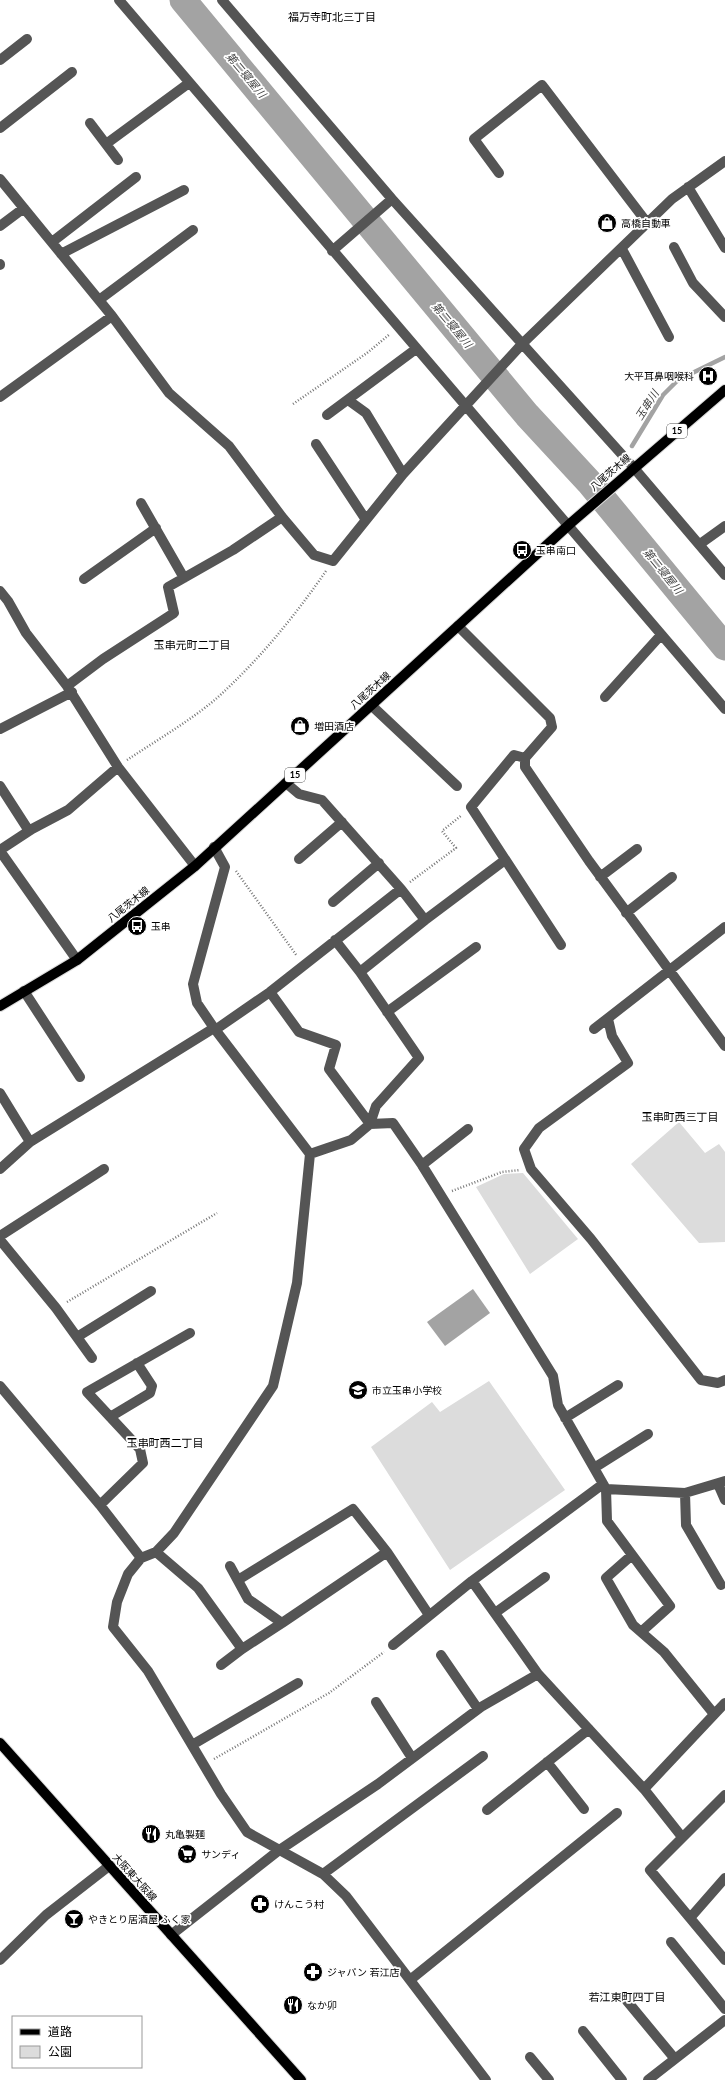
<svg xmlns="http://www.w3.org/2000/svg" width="725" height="2080" font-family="Lato,'Noto Sans JP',sans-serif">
<rect width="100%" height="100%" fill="#fff"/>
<!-- green -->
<path fill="#dcdcdc" d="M679 1122 705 1153 719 1144 725 1152V1242L699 1243 631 1164Z
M523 1173 578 1239 530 1274 476 1187 504 1174Z
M489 1381 565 1490 450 1570 371 1447 432 1402 440 1412Z"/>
<!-- water -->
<path fill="#a3a3a3" d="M473 1289 490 1313 445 1346 427 1322Z"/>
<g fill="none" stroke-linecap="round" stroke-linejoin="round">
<!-- stream -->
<path stroke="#a3a3a3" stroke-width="4.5" d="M632 446 663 395 678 380 725 357"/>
<!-- river -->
<path stroke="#a3a3a3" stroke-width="27" d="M183 0 527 415 589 482 725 647"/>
<!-- major casing -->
<g stroke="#dbdbdb" stroke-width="12">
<path id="major" d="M0 1006 77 960 195 866 572 522 725 390
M0 1743 301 2080"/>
</g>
<!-- path -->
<path stroke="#777" stroke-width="2.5" stroke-dasharray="1 2" stroke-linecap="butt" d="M293 404 367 353 390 334
M127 760C157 740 190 721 217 698 259 660 294 617 326 571
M236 871 297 956
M410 882 456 848 442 831 462 815
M452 1191 502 1172 520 1170
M67 1302 217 1213
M214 1759 329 1693 384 1652"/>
<!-- minor -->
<path stroke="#555" stroke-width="10" d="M119 0 725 709
M222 0 392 199 634 468 725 575
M0 60 27 39
M90 123 118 160
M0 128 72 72
M106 144 189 83
M499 173 474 139 542 85 648 224
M0 179 112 316 169 393 229 446 282 517 314 555 333 561 403 474 522 344 672 199 725 161
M688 187 725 248
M0 226 24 208
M52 242 136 177
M674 247 693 283 725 317
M622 249 669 337
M332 251 392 199
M61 254 184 190
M0 264V265
M99 300 193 230
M0 397 112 316
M348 400 366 413 403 474
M327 415 416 349
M316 444 366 520
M141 503 184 578
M700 544 725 526
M84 579 156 528
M0 591 8 601 26 633 67 686 118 767 195 866
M458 626 550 718 552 727 525 758V767L589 861 725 1046
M67 686 103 659 174 613 168 587 233 550 282 517
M605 697 660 636
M371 705 457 786
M0 729 72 692
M525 758 514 755 471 807 561 945
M286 783 299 794 322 800 401 889 425 920 360 972 419 1058 376 1106 370 1124
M0 786 29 831
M214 847 225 867 193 984 197 1003 214 1028 310 1154 297 1283 273 1386 174 1533 156 1552 141 1558 128 1574 117 1602 113 1627 148 1671 221 1794 247 1832 323 1874 346 1896 486 2080
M0 850 32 829 68 810 118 767
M0 851 77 960
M299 859 342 822
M600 877 637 849
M333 902 379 863
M626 913 672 877
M425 920 505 860
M335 940 360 972
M24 991 80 1077
M270 992 299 1032 336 1045 329 1069 370 1124
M387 1012 476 947
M608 1019 612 1036 628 1063 539 1128 524 1149 531 1169 591 1239 701 1380 718 1383 725 1380
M594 1029 725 927
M215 1030 270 992 401 889
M0 1093 30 1142 0 1169
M30 1142 214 1028
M310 1154 351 1140 370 1124 393 1123 422 1165 553 1376 558 1405 606 1489 685 1493 725 1481
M422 1165 468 1129
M0 1236 104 1169
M0 1240 56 1308 92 1358
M77 1337 151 1291
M0 1386 100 1505 141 1558
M110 1417 150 1393 152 1386 137 1363
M565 1418 618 1385
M594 1468 648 1434
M718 1484 725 1500
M606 1489 607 1521 670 1606 641 1632
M685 1493 686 1525 721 1585
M100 1505 143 1463 140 1449 87 1392 190 1333
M156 1552 198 1588 242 1649
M632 1555 606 1578 633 1625 664 1652 714 1714
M230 1566 248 1599 282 1623 387 1552
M238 1580 353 1509 387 1552 429 1615
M472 1581 538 1674 644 1789 682 1837
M495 1613 545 1577
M393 1645 472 1581 603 1484
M441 1655 478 1709
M221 1665 242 1649 282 1623
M376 1702 412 1758
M192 1745 298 1683
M547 1762 584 1809
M644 1789 725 1703
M725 1795 650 1870 725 1960
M487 1810 589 1729
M323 1874 483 1756
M690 1918 725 1878
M171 1935 278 1851 378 1784 481 1707 538 1674
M671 1942 725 2009
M0 1960 46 1915 109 1866
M410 1980 617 1813
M627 2001 675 2059
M583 2031 622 2080
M530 2057 549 2080
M648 2080 725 2020"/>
<!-- major -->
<use href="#major" stroke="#000" stroke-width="10"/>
</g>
<!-- icons -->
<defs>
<g id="shop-disc" transform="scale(1)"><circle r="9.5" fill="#000" stroke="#fff"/><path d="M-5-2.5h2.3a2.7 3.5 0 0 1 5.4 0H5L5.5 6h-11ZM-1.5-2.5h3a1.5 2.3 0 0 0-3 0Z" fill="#fff"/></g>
<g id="hospital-disc" transform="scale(1)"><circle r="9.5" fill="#000" stroke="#fff"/><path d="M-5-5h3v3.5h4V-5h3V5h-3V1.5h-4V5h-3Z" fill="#fff"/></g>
<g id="bus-disc" transform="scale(1)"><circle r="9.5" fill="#000" stroke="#fff"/><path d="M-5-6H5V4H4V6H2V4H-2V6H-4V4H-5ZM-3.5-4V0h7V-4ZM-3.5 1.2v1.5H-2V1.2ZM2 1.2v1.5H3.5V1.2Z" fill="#fff"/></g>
<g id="school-disc" transform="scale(1)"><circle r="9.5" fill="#000" stroke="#fff"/><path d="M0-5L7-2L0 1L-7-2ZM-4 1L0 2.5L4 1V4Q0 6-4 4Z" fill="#fff"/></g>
<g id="restaurant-disc" transform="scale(1)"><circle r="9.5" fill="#000" stroke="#fff"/><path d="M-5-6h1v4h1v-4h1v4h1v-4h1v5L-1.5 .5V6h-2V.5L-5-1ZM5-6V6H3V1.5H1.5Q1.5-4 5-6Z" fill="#fff"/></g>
<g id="supermarket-disc" transform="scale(1)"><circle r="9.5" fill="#000" stroke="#fff"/><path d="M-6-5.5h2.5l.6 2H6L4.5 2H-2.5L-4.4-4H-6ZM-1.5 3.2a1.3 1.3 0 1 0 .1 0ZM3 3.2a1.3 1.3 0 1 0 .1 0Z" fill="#fff"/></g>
<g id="pharmacy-disc" transform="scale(1)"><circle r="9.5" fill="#000" stroke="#fff"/><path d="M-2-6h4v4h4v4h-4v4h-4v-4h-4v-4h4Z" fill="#fff"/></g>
<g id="bar-disc" transform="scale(1)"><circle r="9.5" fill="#000" stroke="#fff"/><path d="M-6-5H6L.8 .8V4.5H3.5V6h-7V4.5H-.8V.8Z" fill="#fff"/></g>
</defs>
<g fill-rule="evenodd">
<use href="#shop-disc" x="607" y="223"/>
<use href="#hospital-disc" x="708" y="376"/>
<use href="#bus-disc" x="522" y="550"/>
<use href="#shop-disc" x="300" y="726"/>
<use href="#bus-disc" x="137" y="926"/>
<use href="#school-disc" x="358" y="1390"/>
<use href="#restaurant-disc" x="151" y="1834"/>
<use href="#supermarket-disc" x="187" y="1854"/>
<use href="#pharmacy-disc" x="260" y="1904"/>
<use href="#bar-disc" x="74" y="1919"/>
<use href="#pharmacy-disc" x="313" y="1972"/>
<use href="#restaurant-disc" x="293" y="2005"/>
</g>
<g text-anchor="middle" stroke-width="3.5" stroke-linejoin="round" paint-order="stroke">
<!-- shield labels -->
<g fill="#fff" stroke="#4c4c4c" stroke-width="1">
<rect x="667" y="424" width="20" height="14" rx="3"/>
<rect x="285" y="768" width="20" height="14" rx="3"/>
</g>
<g font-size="9" font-weight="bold" fill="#000">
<text x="677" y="434">15</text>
<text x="295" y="778">15</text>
</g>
<!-- poi labels -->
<g font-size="10" fill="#000" stroke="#fff" text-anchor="start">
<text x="621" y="227">高橋自動車</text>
<text x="694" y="380" text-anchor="end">大平耳鼻咽喉科</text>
<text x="536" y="554">玉串南口</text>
<text x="314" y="730">増田酒店</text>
<text x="151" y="930">玉串</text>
<text x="372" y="1394">市立玉串小学校</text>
<text x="165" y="1838">丸亀製麺</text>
<text x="201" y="1858">サンディ</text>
<text x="274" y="1908">けんこう村</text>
<text x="88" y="1923">やきとり居酒屋 ふく家</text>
<text x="327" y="1976">ジャパン 若江店</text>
<text x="307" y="2009">なか卯</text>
</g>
<!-- street labels -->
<g font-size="10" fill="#000" stroke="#fff">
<text transform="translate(610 472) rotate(-41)" y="4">八尾茨木線</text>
<text transform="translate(370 690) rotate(-42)" y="4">八尾茨木線</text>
<text transform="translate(128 904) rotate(-39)" y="4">八尾茨木線</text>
<text transform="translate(135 1877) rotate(48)" y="4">大阪東大阪線</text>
</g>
<!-- neighbourhood labels -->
<g font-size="11" fill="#000" stroke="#fff">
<text x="332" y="21">福万寺町北三丁目</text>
<text x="192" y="649">玉串元町二丁目</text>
<text x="680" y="1121">玉串町西三丁目</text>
<text x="165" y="1447">玉串町西二丁目</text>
<text x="627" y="2001">若江東町四丁目</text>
</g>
<!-- water labels -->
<g font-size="11" font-style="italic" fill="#444" stroke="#fff">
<text transform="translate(246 75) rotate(50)" y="4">第二寝屋川</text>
<text transform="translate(452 325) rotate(50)" y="4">第二寝屋川</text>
<text transform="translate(647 405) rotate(-57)" y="4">玉串川</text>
<text transform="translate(663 571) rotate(51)" y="4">第二寝屋川</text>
</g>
</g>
<!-- legend -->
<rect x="12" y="2016" width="130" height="52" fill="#ffffff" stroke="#999999"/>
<rect x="20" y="2029" width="20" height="6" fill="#000000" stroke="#999999"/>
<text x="48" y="2036" font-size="12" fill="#000000">道路</text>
<rect x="20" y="2046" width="20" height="12" fill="#dcdcdc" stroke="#999999"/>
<text x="48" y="2056" font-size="12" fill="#000000">公園</text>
</svg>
